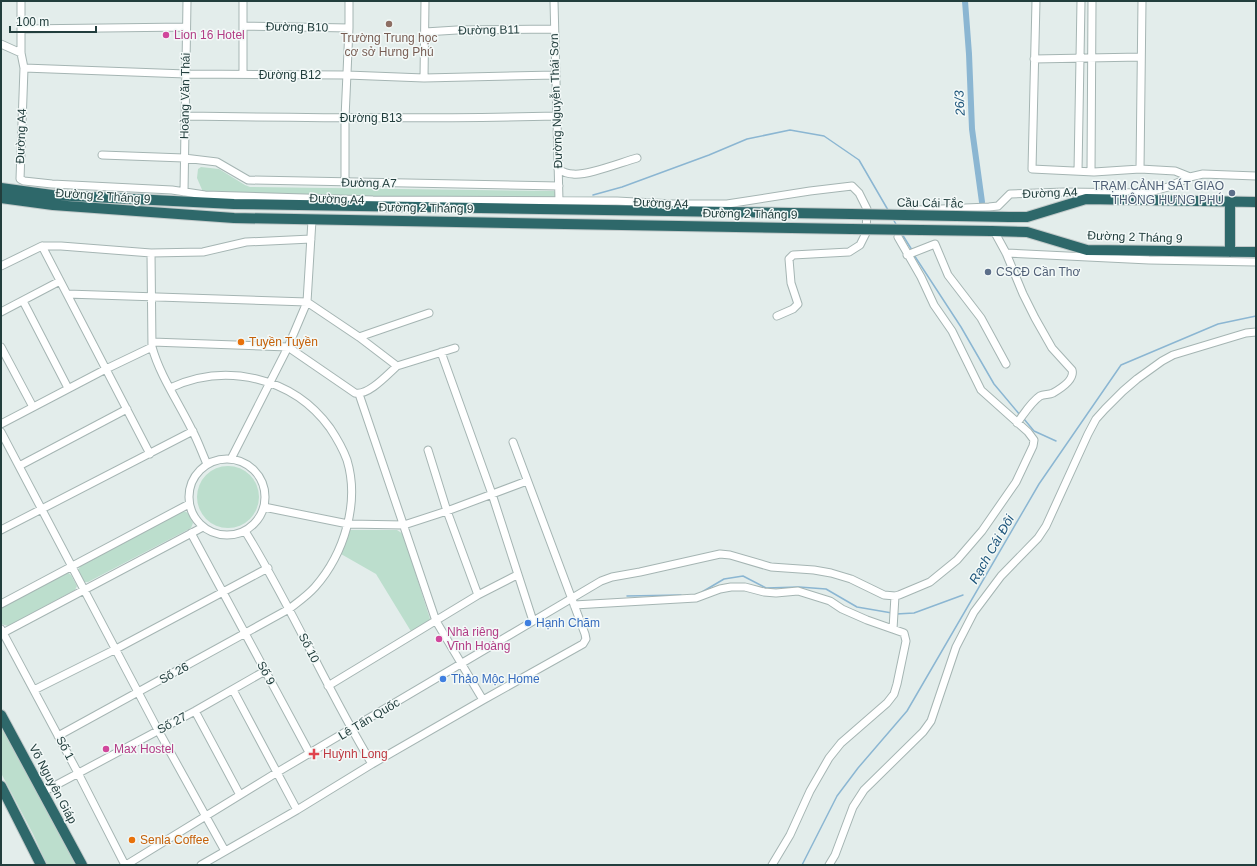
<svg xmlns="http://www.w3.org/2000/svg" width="1257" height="866" font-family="Helvetica,sans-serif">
<rect width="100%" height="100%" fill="#e3edeb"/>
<!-- green -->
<path fill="#bcdecd" d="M201 167 219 169 245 185 250 187 554 191 557 195 555 200 232 194 203 192 197 178 198 169Z
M197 497a31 31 0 1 1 62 0a31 31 0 1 1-62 0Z
M182 511C189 511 190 517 193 523L191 528 88 582H83L78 570 81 565Z
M350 530H397L403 534 430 619V622L412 633 376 574 341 554Z
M67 572 71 575 77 586 75 590 8 626 1 624V607Z
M1 722 76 865H47L33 834 1 773Z"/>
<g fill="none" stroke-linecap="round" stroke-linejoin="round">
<!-- stream -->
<path stroke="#8bb6d2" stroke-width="1.5" d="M593 195 622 187 709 155 747 139 790 130 824 136 859 160 888 210
M893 219 897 226
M902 234 912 250
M914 255 961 327 994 384 1020 415
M1024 419 1034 431 1056 441
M702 592 724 579 743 576 766 588 799 587 826 589 857 607 892 613
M627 596 681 595
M896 614 914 613 963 595
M802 865 837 796 858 768 907 711 1039 484 1121 365 1218 324 1256 316"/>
<!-- canal -->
<path stroke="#8bb6d2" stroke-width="6" d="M965 1 969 54 972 129 982 202"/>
<!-- minor casing -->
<g stroke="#a5b5b3" stroke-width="9">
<path id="minor" d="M21 1V53L24 68 20 179 24 181 52 184 172 190 205 195 373 200 617 201 673 204H727L810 191 852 186 859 193 867 209 866 233 860 245 849 252 793 255 789 259 791 283 798 304 793 309 777 316
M554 1 559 201
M1036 1 1032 169 1094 172 1140 169 1142 1
M244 26 349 28
M21 29 186 27
M425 32 457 30 554 29
M1 44 21 53
M1034 59 1141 57
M24 68 186 74 347 75 424 78 556 75
M243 74V1
M424 78 425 1
M185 116C309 118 433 119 557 116
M102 155 184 158 217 162 248 180 559 186
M558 169C563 172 567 174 573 174 587 176 622 162 637 158
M1140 169 1175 171 1190 177
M1078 171 1081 1
M1091 172 1092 1
M345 182V118L349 28V1
M184 192 187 1
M917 210 989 207 998 206 1010 194 1064 192 1146 193 1168 187 1190 177 1203 174 1256 176
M994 231 1006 253 1023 294 1035 318 1052 348 1072 370C1075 380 1060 389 1053 393 1049 395 1044 394 1040 396 1031 402 1024 414 1017 423
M42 246 150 454
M151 253 152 347C160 376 179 403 192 430 198 441 202 453 207 464
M1006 253 1149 260 1256 262
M907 255 935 244 948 275 981 318 1006 364
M1 266 42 246H61L151 253 203 252 246 242 311 239
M67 294 307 302 359 337 397 366C387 375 368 396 355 393L288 347 152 342
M23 301 68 388
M1 312 60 281
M359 337 429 313
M1 347 33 407
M441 352 492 494 533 621
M397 366 455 348
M359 394 436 621 483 700
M1 424 106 369 152 347
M1 432 158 730 225 851
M428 450 447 511 478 595
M189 497a38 38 0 1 1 76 0a38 38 0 1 1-76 0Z
M231 459 288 347 307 302 312 220
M19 466 127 409
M264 507 348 524 404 525 447 511 527 481
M1 530 193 431
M245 531C292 607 326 688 372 764
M191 533 310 754
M1 604 189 504
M574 605 696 598 720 589 731 587H745L764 592 776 593 798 591 830 601 842 609 867 620 904 633 906 641 897 684 894 694 887 703 841 743 829 758 810 791 790 835 772 865
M1 629 78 773 125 865
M893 629 895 596
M1 634 203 527
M328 686 478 595 517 575
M34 690 116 649 268 568
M233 690 297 810
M195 711 240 795
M58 736 289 609C298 602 307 596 315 587 344 554 360 503 347 460 343 449 336 437 330 428 293 377 226 362 170 388
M43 792 195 711 265 671
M126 865 276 773 601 581 612 577 640 572 720 554 730 555 771 567 814 570 831 573 851 579 884 595 895 596 899 595 930 582 957 560 982 531 1016 482 1033 446 1034 440 1028 432 981 390 952 331 934 305 921 277 898 237
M201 865 297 810 372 764 483 700 583 644 586 639 585 634 513 442
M829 865 835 855 853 807 864 790 923 732 931 721 956 647 974 612 1001 576 1038 538 1046 526 1088 434 1096 419 1105 409 1123 391 1137 379 1162 361 1173 355 1246 333 1256 332"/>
</g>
<!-- highway casing -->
<g stroke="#c1c9c9" stroke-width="12">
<path id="highway" d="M1 188 52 195 234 204 851 214
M1 198 53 205 234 218 851 229
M1230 202V252
M1009 217H1027L1086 199 1256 202
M991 231 1027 232 1087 250 1256 252
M1 715 82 865
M1 786 41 865"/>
</g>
<!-- minor -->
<use href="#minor" stroke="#fff" stroke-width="7"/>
<!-- highway -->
<use href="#highway" stroke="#2e686a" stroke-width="10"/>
<!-- highway-bridge casing -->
<g stroke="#c1c9c9" stroke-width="12" stroke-linecap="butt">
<path id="highway-bridge" d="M851 214 1009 217
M851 229 991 231"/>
</g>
<!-- highway-bridge -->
<use href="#highway-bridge" stroke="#2e686a" stroke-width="10"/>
</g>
<!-- markers -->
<circle fill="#8d6e63" stroke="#f3f9f8" stroke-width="1.5" cx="389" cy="24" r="4"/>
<g fill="#d1479c" stroke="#f3f9f8" stroke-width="1.5">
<circle cx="166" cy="35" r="4"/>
<circle cx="439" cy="639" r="4"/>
<circle cx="106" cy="749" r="4"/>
</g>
<g fill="#5c6f8a" stroke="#f3f9f8" stroke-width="1.5">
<circle cx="1232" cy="193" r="4"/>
<circle cx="988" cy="272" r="4"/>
</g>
<g fill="#e8710a" stroke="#f3f9f8" stroke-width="1.5">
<circle cx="241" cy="342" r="4"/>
<circle cx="132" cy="840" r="4"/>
</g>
<g fill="#3f7fe0" stroke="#f3f9f8" stroke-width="1.5">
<circle cx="528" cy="623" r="4"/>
<circle cx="443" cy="679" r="4"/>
</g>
<path fill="#e0444e" stroke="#f3f9f8" stroke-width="1.5" d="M312 748h4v4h4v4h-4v4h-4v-4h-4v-4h4z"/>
<g text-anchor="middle" stroke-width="3" stroke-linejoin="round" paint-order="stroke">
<!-- street labels -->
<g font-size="12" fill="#223e3d" stroke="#f3f9f8">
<text transform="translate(297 27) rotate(1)" y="4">Đường B10</text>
<text transform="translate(489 30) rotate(-1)" y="4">Đường B11</text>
<text x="290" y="79">Đường B12</text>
<text transform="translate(185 96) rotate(-89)" y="4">Hoàng Văn Thái</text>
<text transform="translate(556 101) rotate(-92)" y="4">Đường Nguyễn Thái Sơn</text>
<text x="371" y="122">Đường B13</text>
<text transform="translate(21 136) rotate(-88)" y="4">Đường A4</text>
<text transform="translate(369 183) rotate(1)" y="4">Đường A7</text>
<text transform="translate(1050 193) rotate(-2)" y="4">Đường A4</text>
<text transform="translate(103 196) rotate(4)" y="4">Đường 2 Tháng 9</text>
<text transform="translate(337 199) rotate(2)" y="4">Đường A4</text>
<text transform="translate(661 203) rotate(2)" y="4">Đường A4</text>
<text transform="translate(930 203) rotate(1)" y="4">Cầu Cái Tắc</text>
<text transform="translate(426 208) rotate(1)" y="4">Đường 2 Tháng 9</text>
<text transform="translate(750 214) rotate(1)" y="4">Đường 2 Tháng 9</text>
<text transform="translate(1135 237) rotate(2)" y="4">Đường 2 Tháng 9</text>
<text transform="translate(309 648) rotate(63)" y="4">Số 10</text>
<text transform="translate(174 673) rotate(-28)" y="4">Số 26</text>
<text transform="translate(266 673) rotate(62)" y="4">Số 9</text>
<text transform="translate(369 719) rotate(-31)" y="4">Lê Tấn Quốc</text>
<text transform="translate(172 723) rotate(-28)" y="4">Số 27</text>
<text transform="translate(65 748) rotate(62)" y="4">Số 1</text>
<text transform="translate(53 784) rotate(62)" y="4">Võ Nguyên Giáp</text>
</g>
<!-- hotel labels -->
<g font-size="12" fill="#b23c85" stroke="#f3f9f8" text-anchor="start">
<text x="174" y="39">Lion 16 Hotel</text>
<text x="447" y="636">Nhà riêng<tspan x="447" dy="14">Vĩnh Hoàng</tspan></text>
<text x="114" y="753">Max Hostel</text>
</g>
<!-- education labels -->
<g font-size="12" fill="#785e54" stroke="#f3f9f8">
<text x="389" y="42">Trường Trung học<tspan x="389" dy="14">cơ sở Hưng Phú</tspan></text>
</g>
<!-- service labels -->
<g font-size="12" fill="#4e5e75" stroke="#f3f9f8" text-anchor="end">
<text x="1224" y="190">TRẠM CẢNH SÁT GIAO<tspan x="1224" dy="14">THÔNG HƯNG PHÚ</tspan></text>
<text x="996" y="276" text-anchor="start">CSCĐ Cần Thơ</text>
</g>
<!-- food labels -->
<g font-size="12" fill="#c56008" stroke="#f3f9f8" text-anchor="start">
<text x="249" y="346">Tuyền Tuyền</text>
<text x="140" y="844">Senla Coffee</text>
</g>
<!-- shop labels -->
<g font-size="12" fill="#366cbe" stroke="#f3f9f8" text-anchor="start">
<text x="536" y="627">Hạnh Chăm</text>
<text x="451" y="683">Thảo Mộc Home</text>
</g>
<!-- health labels -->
<g font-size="12" fill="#be3a42" stroke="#f3f9f8" text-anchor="start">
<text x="323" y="758">Huỳnh Long</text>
</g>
<!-- water labels -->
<g font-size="13" font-style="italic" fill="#1c547a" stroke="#f3f9f8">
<text transform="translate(959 103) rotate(-93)" y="5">26/3</text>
<text transform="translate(991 549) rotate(-60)" y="5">Rạch Cái Đôi</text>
</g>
</g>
<!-- border -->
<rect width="1257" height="866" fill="none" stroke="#223e3d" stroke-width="4"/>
<!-- scale -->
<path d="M10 26v6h86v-6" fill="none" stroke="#223e3d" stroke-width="2"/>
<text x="16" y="26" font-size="12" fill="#223e3d" stroke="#f3f9f8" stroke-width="3" paint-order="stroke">100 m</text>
</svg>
